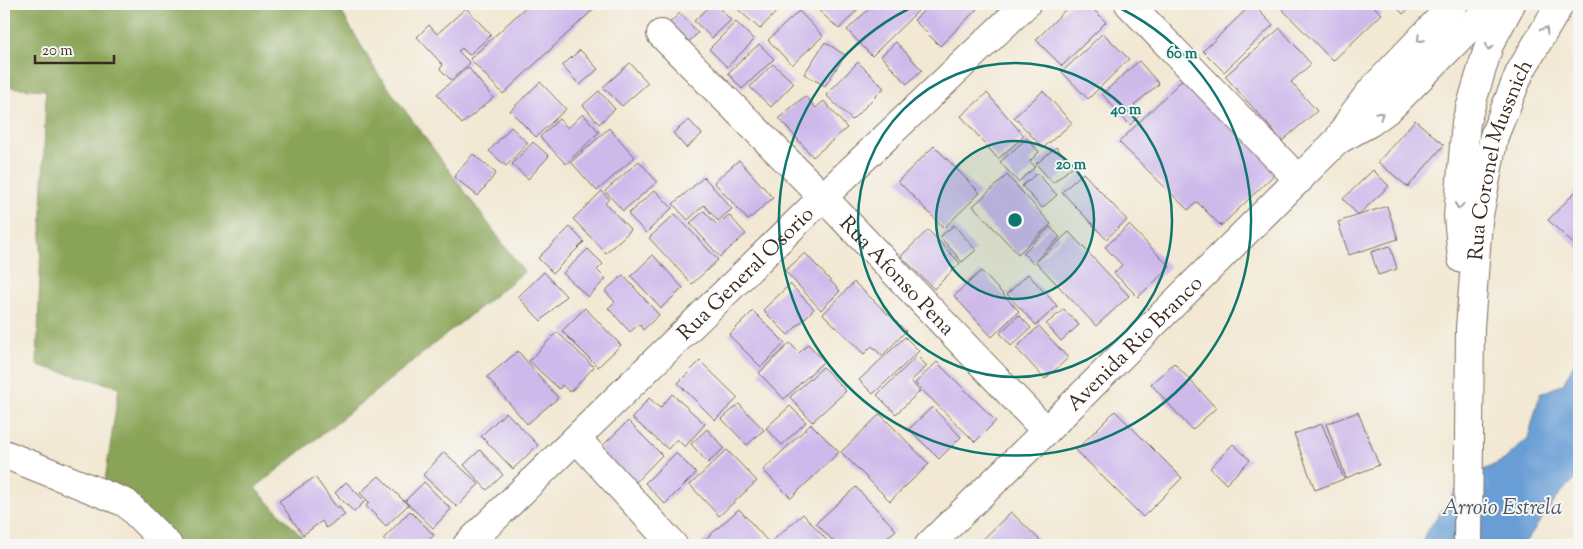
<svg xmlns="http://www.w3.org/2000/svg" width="1583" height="549" font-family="'Sorts Mill Goudy',serif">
<rect width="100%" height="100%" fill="#f6f6f2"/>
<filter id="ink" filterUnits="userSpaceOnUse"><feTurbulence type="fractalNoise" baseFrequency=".02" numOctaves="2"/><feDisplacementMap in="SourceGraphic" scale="10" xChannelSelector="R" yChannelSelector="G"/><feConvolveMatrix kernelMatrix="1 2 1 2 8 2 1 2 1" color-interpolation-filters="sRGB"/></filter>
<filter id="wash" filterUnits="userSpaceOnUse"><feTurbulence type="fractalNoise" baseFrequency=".0096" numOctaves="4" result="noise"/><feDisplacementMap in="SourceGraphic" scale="20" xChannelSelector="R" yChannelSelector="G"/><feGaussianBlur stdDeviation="1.12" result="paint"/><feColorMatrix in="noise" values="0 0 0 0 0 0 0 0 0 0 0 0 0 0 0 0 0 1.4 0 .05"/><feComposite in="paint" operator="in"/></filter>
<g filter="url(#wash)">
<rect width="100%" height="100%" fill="#f2e8d3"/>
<!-- forest -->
<path fill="#89a456" stroke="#62673a" d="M4 4H337L376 71 524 272 255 488 310 545H158L103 494 119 387 37 365 46 90 4 87Z"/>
<!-- water -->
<path fill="#689dd5" stroke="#52647a" d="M1579 354V475L1560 494 1523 545H1422L1425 534 1456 490 1481 471 1504 460 1528 438 1540 394 1563 384Z"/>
<g id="blocks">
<!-- building -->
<path fill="#ceb9eb" d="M529 4H599L503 94 470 59Z
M712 4H715L731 20 712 38 694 21Z
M732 4H775L780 8 760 29Z
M815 4H863L839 29 813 5Z
M874 4H912L919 10 872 56 847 30Z
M931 4H972L977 9 940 46 914 20Z
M1071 4H1088L1106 22 1062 66 1036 40Z
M1252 4 1273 25 1224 72 1203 51Z
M1277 4H1371L1382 14 1333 61Z
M1394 4H1415L1403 14Z
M466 8 491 35 469 55 462 48 458 51 470 63 451 80 440 69 443 65 417 37 429 25 437 34Z
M799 11 823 36 792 65 768 40Z
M680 13 698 33 685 45 667 25Z
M736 22 754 40 727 67 709 49Z
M1280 28 1311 64 1291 82 1317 111 1282 141 1225 76Z
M1103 33 1129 59 1088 99 1062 72Z
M825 42 845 55 825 86 804 74Z
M896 42 922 70 907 84 881 56Z
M759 44 774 59 742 89 728 73Z
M580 50 598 69 580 85 562 66Z
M1139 61 1159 84 1134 105 1142 113 1130 125 1102 94Z
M858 62 884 88 852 120 826 95Z
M630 63 648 83 622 106 603 87Z
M773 64 794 83 771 107 750 87Z
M468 67 493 98 462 124 437 94Z
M1184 78 1278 171 1221 226 1197 202 1188 210 1119 142Z
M540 82 566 109 536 137 510 111Z
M599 91 615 109 599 124 583 105Z
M1043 91 1072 123 1043 148 1014 117Z
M987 93 1024 136 998 159 961 116Z
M805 96 816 108 824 101 847 128 813 157 779 118Z
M583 114 599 132 566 164 540 137 559 119 568 128Z
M689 120 702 134 686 148 673 133Z
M1415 120 1444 145 1408 187 1378 162Z
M511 127 528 143 506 166 489 151Z
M609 128 635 157 597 191 571 162Z
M1027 138 1039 152 1030 161 1035 167 1018 182 1000 162Z
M533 142 549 156 528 179 512 164Z
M934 146 980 193 944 228 898 181Z
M1056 147 1073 166 1053 183 1036 164Z
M473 154 496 173 478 196 454 177Z
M739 160 773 198 748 220 714 182Z
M639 161 657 182 623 211 605 191Z
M1373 170 1389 186 1358 215 1343 199Z
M1037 173 1057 195 1042 208 1022 186Z
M1083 173 1127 220 1106 239 1062 192Z
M1007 175 1051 224 1018 254 973 206Z
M704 177 732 209 718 221 704 205 688 220 673 204Z
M1579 188V249L1548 220Z
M655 190 672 208 646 233 628 214Z
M602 191 609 199 605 203 631 230 606 253 573 219Z
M1387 206 1398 239 1349 255 1338 222Z
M704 211 717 225 729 215 746 234 720 257 690 223Z
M675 214 718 260 692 284 649 238Z
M954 225 976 250 962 262 940 237Z
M1129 225 1170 267 1138 297 1114 273 1122 265 1105 247Z
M570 227 584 242 553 273 538 258Z
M1050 227 1060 237 1033 263 1023 253Z
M928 230 960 263 934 289 901 256Z
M1069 232 1129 296 1096 326 1036 262Z
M1390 246 1397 269 1378 275 1371 252Z
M588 249 603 264 597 270 606 279 588 297 563 273Z
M805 253 840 291 821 310 785 271Z
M653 255 683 288 661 308 631 276Z
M981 271 1019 311 992 337 954 296Z
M544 272 566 296 541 321 518 297Z
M1028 274 1057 306 1036 325 1007 294Z
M623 275 659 315 643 330 639 324 630 332 608 308 615 302 605 291Z
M854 282 906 331 882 356 872 346 864 354 823 314Z
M790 284 814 309 788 335 763 310Z
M585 308 621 345 598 367 562 331Z
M1064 309 1079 325 1061 341 1046 324Z
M753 311 785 343 761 367 729 335Z
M1019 315 1031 328 1011 346 1000 333Z
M1039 326 1068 358 1045 379 1016 348Z
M557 332 594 367 570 392 562 385 559 389 529 361Z
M905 337 919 351 873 394 859 380Z
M790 343 799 353 808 344 824 361 784 399 759 373Z
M518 351 558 398 527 424 487 377Z
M917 356 927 366 911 381 920 391 896 414 877 395Z
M700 361 738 398 715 420 678 383Z
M937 362 996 421 975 442 915 383Z
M1174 363 1216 408 1192 430 1151 384Z
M823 367 846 391 812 422 790 397Z
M672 394 705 424 685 447 677 439 668 449 632 418 649 398 660 408Z
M739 404 764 430 747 445 722 419Z
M790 406 806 422 782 445 766 428Z
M932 407 961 437 939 459 909 429Z
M1115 411 1182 478 1143 517 1076 450Z
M506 412 538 445 513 469 481 436Z
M1358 412 1379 465 1346 478 1326 424Z
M880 414 929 464 890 501 841 452Z
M628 421 662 455 632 486 597 451Z
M811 424 839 452 791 498 763 470Z
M1322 424 1344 479 1315 490 1294 434Z
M707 429 724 448 708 463 691 444Z
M1233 444 1250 460 1226 484 1210 468Z
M480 450 503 475 487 490 464 465Z
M727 450 757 481 719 516 690 485Z
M444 452 479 484 457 507 423 475Z
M676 453 696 473 665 504 645 483Z
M379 476 408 505 386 526 366 506 369 502 360 493Z
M315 477 337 508 339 506 345 515 326 528 322 521 303 535 279 501Z
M346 482 365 501 354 512 335 493Z
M424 482 451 509 433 528 405 501Z
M856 487 896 530 879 545H837L816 523Z
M739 509 771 545H699Z
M410 511 434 535 424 545H390L383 539Z
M1011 512 1045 545H977Z
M803 514 831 545H774L771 542Z"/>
</g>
</g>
<g filter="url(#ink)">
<use href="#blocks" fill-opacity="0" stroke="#7b6c5d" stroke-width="1"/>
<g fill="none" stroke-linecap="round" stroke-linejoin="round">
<!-- street casing -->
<g stroke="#7b6c5d" stroke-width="30">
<g id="street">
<path id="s1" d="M661 34 823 197 1046 431"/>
<path d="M577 439 673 545"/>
<path d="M4 454 126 503 168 545"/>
<path id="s2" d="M467 545 823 197 1026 4"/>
</g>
</g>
<!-- secondary casing -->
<g stroke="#7b6c5d" stroke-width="30">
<g id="secondary">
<path d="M1129 4 1299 180"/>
<path d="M1340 139 1371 122 1390 108 1493 4"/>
<path d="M1462 259 1458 216 1466 122 1489 45 1511 4"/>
<path id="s3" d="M929 545 1046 431 1338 140 1353 115 1371 91 1454 4"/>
<path id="s4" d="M1468 545 1470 328 1478 221 1494 136 1520 72 1560 4"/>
</g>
</g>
<!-- street -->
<use href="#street" stroke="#fff" stroke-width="28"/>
<!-- secondary -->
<use href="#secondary" stroke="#fff" stroke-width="28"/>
</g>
<!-- one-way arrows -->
<defs><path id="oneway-chevron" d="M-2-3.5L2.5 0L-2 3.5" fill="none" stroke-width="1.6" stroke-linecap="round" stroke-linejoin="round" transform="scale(1.25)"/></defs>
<g stroke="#a79f9a">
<use href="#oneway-chevron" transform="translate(1545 30) rotate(-59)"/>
<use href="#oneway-chevron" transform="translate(1420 39) rotate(134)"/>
<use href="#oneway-chevron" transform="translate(1489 47) rotate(111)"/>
<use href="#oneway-chevron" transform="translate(1380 115) rotate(-35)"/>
<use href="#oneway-chevron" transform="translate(1459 206) rotate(95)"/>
</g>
</g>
<!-- distance rings -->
<circle cx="1015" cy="220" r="79" fill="#0f766e" fill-opacity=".12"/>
<g fill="none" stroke="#0f766e" stroke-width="2.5">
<circle cx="1015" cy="220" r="79"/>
<circle cx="1015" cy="220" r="157"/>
<path d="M1111 4A236 236 0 1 1 919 4"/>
</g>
<g text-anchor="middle" stroke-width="4" stroke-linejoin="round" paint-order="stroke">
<!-- street labels -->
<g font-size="21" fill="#3b2a1e" stroke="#f6f6f2">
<text dy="7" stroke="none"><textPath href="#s4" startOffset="389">Rua Coronel Mussnich</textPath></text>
<text dy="7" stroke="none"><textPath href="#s2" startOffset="389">Rua General Osorio</textPath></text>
<text dy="7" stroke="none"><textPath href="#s1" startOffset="338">Rua Afonso Pena</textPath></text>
<text dy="7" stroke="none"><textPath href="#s3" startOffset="288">Avenida Rio Branco</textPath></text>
</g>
<!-- water labels -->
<g font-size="22" font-style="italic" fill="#4d5867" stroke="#f6f6f2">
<text x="1502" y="514">Arroio Estrela</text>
</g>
</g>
<circle cx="1015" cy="220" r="8" fill="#0f766e" stroke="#f6f6f2" stroke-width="2.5"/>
<g font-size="15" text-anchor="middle" font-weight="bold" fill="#0f766e" stroke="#f6f6f2" stroke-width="4" stroke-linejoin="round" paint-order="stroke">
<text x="1182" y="58">60 m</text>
<text x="1126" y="114">40 m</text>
<text x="1071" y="169">20 m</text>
</g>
<!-- margin -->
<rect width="1583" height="549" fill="none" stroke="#f6f6f2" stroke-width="20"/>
<!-- scale -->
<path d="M35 55v8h79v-8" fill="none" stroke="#3b2a1e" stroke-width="2.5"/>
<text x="42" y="55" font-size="15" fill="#3b2a1e" stroke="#f6f6f2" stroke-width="4" paint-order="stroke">20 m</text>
</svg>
